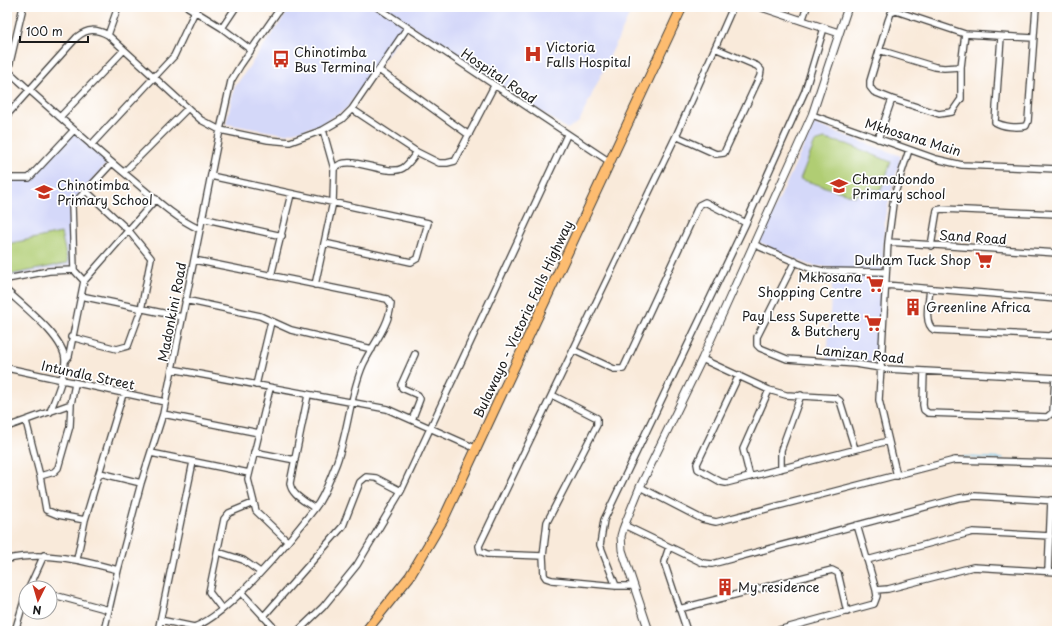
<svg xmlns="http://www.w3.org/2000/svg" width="1064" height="638" font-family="'Playpen Sans',sans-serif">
<rect width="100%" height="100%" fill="#fff"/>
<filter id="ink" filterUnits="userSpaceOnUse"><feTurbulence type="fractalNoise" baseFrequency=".025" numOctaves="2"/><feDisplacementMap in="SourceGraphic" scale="8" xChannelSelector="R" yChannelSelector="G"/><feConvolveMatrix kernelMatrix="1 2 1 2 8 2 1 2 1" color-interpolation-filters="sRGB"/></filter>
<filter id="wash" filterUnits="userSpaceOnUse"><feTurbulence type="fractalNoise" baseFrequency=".012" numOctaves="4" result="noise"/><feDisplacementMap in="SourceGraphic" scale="16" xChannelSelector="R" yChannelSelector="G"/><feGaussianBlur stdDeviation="0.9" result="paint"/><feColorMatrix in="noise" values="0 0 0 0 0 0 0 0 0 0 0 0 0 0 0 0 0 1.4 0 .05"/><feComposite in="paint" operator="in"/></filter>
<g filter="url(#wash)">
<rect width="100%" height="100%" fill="#f9eada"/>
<!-- built -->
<path fill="#d4d8f9" d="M291 7H633L579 122 567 129 410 24 346 109 320 125 284 134 226 124 234 88Z
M814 124 901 156 885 217 878 364 827 360 833 268 809 265 759 242Z
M73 131 109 161 70 205 71 265 7 278V178H26Z"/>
<!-- green -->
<path fill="#b0cd73" stroke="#667448" d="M824 139 847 144 891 162 881 190 869 188 854 196 800 179 815 142Z
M61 233 68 263 9 275 7 244Z"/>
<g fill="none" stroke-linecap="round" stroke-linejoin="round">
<!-- stream -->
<path stroke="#6ac1e7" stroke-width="1.5" d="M964 457 1003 459"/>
</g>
</g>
<g filter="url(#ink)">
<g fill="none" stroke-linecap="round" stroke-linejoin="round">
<!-- minor casing -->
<g stroke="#3d3b38" stroke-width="8">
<path id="minor" d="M188 7 222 28 251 50
M377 7 610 162
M802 21 807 7
M222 28 236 7
M965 34 961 67V99L952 112 939 114 892 99 874 92 870 87V81L888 21 891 13 896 11 965 34 1033 38
M108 35 118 7
M1001 37 995 122C1003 127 1017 128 1026 126L1028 121 1036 7
M879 50 935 67 944 68 961 67
M7 70C47 106 87 142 129 177 151 195 173 217 199 229
M379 70 469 135
M8 71 23 7
M352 109 417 152 439 163H447L455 161 494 86
M7 115 77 37C88 28 96 29 108 35L201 120 220 130 268 140 290 142 323 130 342 119 352 109 407 28
M812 115 936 159 962 165 1057 169
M60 117 124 50
M676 136 716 154 724 153 760 76 761 70 757 66 715 48
M878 139 892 99
M91 145 174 56 197 7
M334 169C347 151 386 178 403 168 408 165 413 157 417 152
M124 172 188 108
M211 176 428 223 418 258 411 262 324 243
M7 178H29L73 131
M86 191 112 163
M202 218 282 236
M888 242 1057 253
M753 244 809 268 823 271 886 272
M931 246 937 210 942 209 1057 214
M795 261 757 337V345L760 348 787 359 856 364 887 369 1057 378
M271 276 291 194
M7 279 49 271 74 270 84 281
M315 285 333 202 334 169 323 130
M885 285 1057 299
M930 289C929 300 923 324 934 330L1050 336 1057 332
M7 291C23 306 66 339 65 361 64 379 56 396 50 412
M81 296 182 317
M185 300 260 316 291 330 372 349
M71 337 117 349 128 346 141 310 151 258 129 231 86 191 72 205 74 270
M573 350 614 369H623L699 205 705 202 746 223
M702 359 769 390 786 395 836 398 840 401 855 449
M65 361 69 356 84 281 156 199
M7 368 165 402
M172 369 387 409 477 449
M924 371 923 405 924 410 928 413 1047 417 1053 412 1055 378
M739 375 697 464 698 469 721 482 726 483 888 441
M256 385 271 322
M270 388 248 479 256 511 287 541
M308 395 290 483C291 495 305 501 314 508
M552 395 597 418V425L547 522 543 556 544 575 546 578 552 580 616 586H634
M163 414 259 433
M412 420 420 399 418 395 402 388 401 385 415 354
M26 421 40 476 46 510 58 515 85 520
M7 427 71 404 75 384
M254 452 295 460
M151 453 249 473
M781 469V450L801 395
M100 473 141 483
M40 476 54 472 58 468 70 426 71 404
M897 476 879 400 888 242 894 196 909 150
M750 477 743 449 769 390
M640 487 702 519 716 522 955 460 1057 463
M624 525 703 563 712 564 959 498 975 496 1057 501
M669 547 664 562 687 631
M218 552 243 560 260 572
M543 556 487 554 480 551 479 546 676 136 733 7
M7 559C46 551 80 560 118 570
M77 559 85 520 123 394
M867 560 973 532 1050 536
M1048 571 1051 500
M616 586 600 545 604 520 746 223 805 91 824 28
M29 588 44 555
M876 590 888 589 973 567 1057 572
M241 592 277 631
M50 594 109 610
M222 609 209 592 224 519 229 513 253 503
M679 609 832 570 838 573 847 612
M263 617 343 526 360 482 366 477 376 478 401 491
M160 620 194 627C229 615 291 539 315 508 324 497 329 481 335 467 348 435 349 397 363 365 372 345 389 327 391 304L387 299 194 260
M7 630 14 631
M15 631 26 594
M104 631 118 570 141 483 163 414 220 130 231 81 240 66 281 7
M158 631 193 462
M298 631 323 607 357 565 401 491 567 135
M775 631 874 604 877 596 876 590 857 525"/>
</g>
<!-- tertiary casing -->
<g stroke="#3d3b38" stroke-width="9">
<path id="tertiary" d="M761 7 839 33
M649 631 622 550 621 536 623 529 640 487 702 359 812 115 848 7"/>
</g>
<!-- trunk casing -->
<g stroke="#3d3b38" stroke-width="11">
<path id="trunk" d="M366 631 410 576 443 520 682 7"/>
</g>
<!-- minor -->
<use href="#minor" stroke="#fff" stroke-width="5.5"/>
<!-- tertiary -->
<use href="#tertiary" stroke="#fff" stroke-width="7"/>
<!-- trunk -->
<use href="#trunk" stroke="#fdbc70" stroke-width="9"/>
</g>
</g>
<!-- icons -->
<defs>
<g id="hospital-bare" transform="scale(1.38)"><path d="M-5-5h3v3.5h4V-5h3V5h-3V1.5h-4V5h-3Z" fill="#c8321e" stroke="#fff" stroke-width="2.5" paint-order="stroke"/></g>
<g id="bus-bare" transform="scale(1.38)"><path d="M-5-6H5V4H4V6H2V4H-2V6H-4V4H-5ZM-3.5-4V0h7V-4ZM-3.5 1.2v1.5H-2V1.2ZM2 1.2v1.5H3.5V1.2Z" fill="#c8321e" stroke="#fff" stroke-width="2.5" paint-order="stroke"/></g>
<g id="school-bare" transform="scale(1.38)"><path d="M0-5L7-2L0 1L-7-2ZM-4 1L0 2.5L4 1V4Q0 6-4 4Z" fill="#c8321e" stroke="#fff" stroke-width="2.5" paint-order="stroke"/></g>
<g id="supermarket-bare" transform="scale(1.38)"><path d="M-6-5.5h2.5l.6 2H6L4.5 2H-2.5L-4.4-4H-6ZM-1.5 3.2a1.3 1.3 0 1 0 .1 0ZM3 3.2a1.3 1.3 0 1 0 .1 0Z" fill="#c8321e" stroke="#fff" stroke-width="2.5" paint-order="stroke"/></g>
<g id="building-bare" transform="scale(1.38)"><path d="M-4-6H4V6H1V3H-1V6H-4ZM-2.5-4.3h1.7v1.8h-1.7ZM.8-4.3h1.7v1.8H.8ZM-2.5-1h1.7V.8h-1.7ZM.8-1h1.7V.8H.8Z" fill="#c8321e" stroke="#fff" stroke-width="2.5" paint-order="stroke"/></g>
</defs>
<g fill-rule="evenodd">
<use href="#hospital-bare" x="533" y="54"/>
<use href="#bus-bare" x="281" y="59"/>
<use href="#school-bare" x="839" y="186"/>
<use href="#school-bare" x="44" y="192"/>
<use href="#supermarket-bare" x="984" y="260"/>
<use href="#supermarket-bare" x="875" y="284"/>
<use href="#building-bare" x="913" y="307"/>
<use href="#supermarket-bare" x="873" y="323"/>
<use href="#building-bare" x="725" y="587"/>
</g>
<g text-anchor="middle" stroke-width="3.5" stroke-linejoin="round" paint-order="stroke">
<!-- poi labels -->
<g font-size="13" fill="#1c1c1c" stroke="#fff" text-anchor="start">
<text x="546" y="52">Victoria<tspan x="546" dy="15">Falls Hospital</tspan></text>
<text x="294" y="57">Chinotimba<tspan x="294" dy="15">Bus Terminal</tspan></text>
<text x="852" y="184">Chamabondo<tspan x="852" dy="15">Primary school</tspan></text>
<text x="57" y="190">Chinotimba<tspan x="57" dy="15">Primary School</tspan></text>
<text x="971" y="265" text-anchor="end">Dulham Tuck Shop</text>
<text x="862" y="282" text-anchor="end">Mkhosana<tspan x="862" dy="15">Shopping Centre</tspan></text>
<text x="926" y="312">Greenline Africa</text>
<text x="860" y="321" text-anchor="end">Pay Less Superette<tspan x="860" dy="15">&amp; Butchery</tspan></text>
<text x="738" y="592">My residence</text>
</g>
<!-- street labels -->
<g font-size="13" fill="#1c1c1c" stroke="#fff">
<text transform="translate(499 76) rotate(34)" y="5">Hospital Road</text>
<text transform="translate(913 137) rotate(17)" y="5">Mkhosana Main</text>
<text transform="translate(973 237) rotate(4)" y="5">Sand Road</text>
<text transform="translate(172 312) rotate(-79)" y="5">Madonkini Road</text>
<text transform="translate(523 319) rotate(-65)" y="5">Bulawayo - Victoria Falls Highway</text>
<text transform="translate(860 354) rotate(6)" y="5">Lamizan Road</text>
<text transform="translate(88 375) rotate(12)" y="5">Intundla Street</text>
</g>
</g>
<!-- margin -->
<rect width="1064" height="638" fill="none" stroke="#fff" stroke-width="24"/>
<!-- north arrow -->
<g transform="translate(38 600) rotate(185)"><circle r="19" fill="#ffffff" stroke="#a4a4a4"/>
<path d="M0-3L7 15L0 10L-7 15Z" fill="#c8321e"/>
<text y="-6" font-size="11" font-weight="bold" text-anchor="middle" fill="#1c1c1c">N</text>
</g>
<!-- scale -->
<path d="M20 36v6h68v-6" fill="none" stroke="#1c1c1c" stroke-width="2"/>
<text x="26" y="36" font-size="12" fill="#1c1c1c" stroke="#ffffff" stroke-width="3" paint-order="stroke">100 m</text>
</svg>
